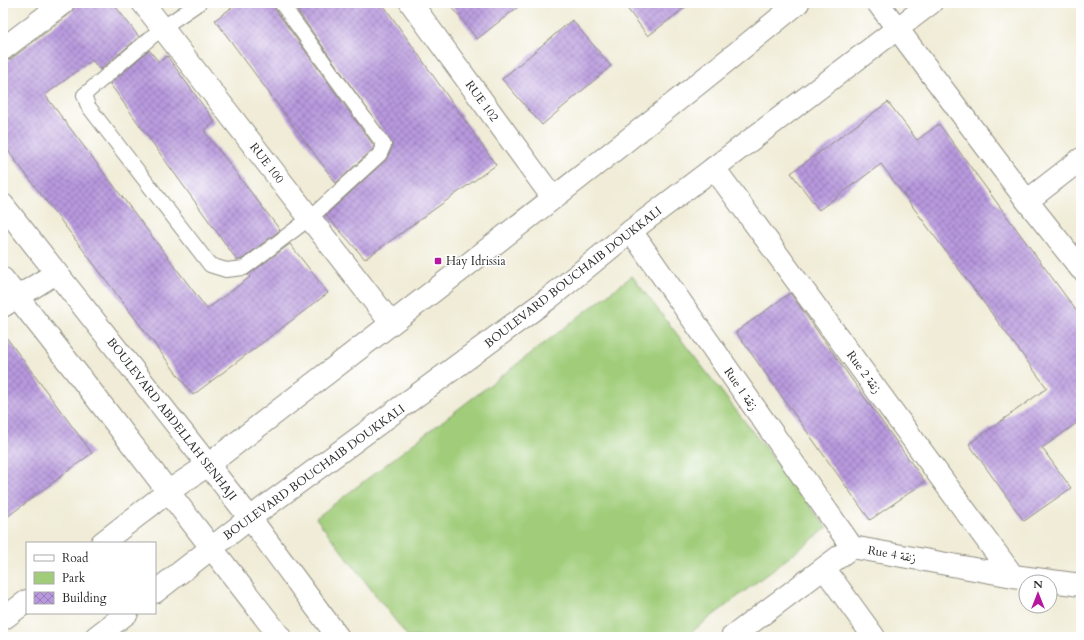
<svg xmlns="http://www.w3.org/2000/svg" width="1084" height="640" font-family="Cardo,Amiri,serif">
<defs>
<pattern id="building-cross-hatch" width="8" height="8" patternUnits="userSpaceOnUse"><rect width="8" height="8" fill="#b899de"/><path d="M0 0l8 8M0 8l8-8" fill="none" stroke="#967db4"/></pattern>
</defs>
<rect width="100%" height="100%" fill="#fff"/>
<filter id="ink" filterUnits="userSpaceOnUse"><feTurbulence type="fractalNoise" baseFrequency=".025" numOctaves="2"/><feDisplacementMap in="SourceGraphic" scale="8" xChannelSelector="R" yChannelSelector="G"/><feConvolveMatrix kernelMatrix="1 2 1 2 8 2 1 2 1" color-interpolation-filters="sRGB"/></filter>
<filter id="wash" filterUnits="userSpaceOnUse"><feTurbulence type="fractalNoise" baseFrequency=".012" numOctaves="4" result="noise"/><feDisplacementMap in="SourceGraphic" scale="16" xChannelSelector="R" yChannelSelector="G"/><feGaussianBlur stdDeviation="0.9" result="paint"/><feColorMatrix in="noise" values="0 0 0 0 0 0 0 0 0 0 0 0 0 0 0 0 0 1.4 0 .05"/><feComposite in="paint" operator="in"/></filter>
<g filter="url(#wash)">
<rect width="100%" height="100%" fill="#f0ecd7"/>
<!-- green -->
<path fill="#a1cd7a" stroke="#667c52" d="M632 276 827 528 685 637H408L316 518Z"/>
<g id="blocks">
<!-- building -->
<path fill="url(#building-cross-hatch)" d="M79 3H113L139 37 100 70 92 60 45 95 207 309 250 277 248 275 290 244 328 293 193 395 3 144V61L11 59 71 13 75 6Z
M238 3H273L274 8 374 146 373 149 336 183 215 20Z
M292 3H382L496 165 365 259 326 215 386 160 392 148V144Z
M449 3H523L477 39Z
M623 3H691L648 36Z
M572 20 611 66 542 125 502 79Z
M149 50 159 62 167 56 215 122 204 131 280 230 241 260H237L110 84Z
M888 102 917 140 939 124 1081 317V420L1042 448 1071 488 1024 521 969 444 1047 388 881 164 819 210 791 173Z
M790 293 925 482 870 520 736 332Z
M3 333 92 453 3 520Z"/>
</g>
</g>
<g filter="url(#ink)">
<use href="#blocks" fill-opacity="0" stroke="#8e8c81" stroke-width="1"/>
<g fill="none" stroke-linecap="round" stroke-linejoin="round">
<!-- lane casing -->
<g stroke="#8e8c81" stroke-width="16">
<path id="lane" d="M199 3 162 28 84 95 88 106 210 265 226 270 244 268 310 218 380 154 384 145 281 3"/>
</g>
<!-- street casing -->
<g stroke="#8e8c81" stroke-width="24">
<path id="street" d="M143 3 391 323
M411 3 553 198
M878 3 1027 201 1081 269
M3 49 63 3
M714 168 1013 576
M1027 201 1081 159
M631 231 852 547
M3 306 56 273
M824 568 874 637
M732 637 852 547 1013 576 1081 585"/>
</g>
<!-- secondary casing -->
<g stroke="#8e8c81" stroke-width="24">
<path id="secondary" d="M3 205 250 518 338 637
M3 279 84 382 280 637"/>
</g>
<!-- primary casing -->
<g stroke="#8e8c81" stroke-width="24">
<path id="primary" d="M102 543 169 491 208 465C406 312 605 161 798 3
M155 592 250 518 548 299 631 231 931 3
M3 619 27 601
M96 637 127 613"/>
</g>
<!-- lane -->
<use href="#lane" stroke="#fff" stroke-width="14"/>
<!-- street -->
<use href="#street" stroke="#fff" stroke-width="22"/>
<!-- secondary -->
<use href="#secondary" stroke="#fff" stroke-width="22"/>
<!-- primary -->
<use href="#primary" stroke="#fff" stroke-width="22"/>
</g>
</g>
<!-- markers -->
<rect fill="#b5179e" stroke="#fff" stroke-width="1.5" x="434" y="257" width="8" height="8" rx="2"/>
<g text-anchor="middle" stroke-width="3" stroke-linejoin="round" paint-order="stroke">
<!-- street labels -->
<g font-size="12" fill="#2b2b2b" stroke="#fff">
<text transform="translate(482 101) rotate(54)" y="4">RUE 102</text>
<text transform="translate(267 163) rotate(52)" y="4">RUE 100</text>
<text transform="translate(573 277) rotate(-38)" y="4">BOULEVARD BOUCHAIB DOUKKALI</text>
<text transform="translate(864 372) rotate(54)" y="4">Rue 2 زنقة</text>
<text transform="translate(741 389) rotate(55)" y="4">Rue 1 زنقة</text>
<text transform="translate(172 419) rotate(52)" y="4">BOULEVARD ABDELLAH SENHAJI</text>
<text transform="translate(314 472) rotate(-36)" y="4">BOULEVARD BOUCHAIB DOUKKALI</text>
<text transform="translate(892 554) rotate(10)" y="4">Rue 4 زنقة</text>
</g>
<!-- poi labels -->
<g font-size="12" fill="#2b2b2b" stroke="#fff" text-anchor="start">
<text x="446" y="265">Hay Idrissia</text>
</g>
</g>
<!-- margin -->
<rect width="1084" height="640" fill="none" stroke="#fff" stroke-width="16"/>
<!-- legend -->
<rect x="26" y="542" width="130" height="72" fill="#ffffff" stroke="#aaaaaa"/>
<rect x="34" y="555" width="20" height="6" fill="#ffffff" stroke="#aaaaaa"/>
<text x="62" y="562" font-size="12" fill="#2b2b2b">Road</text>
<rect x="34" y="572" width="20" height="12" fill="#a1cd7a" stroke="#aaaaaa"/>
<text x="62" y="582" font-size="12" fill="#2b2b2b">Park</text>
<rect x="34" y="592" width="20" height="12" fill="url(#building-cross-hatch)" stroke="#aaaaaa"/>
<text x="62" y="602" font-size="12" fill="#2b2b2b">Building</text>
<!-- north arrow -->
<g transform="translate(1038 594)"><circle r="19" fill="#ffffff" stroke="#aaaaaa"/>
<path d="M0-3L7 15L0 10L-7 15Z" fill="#b5179e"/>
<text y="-6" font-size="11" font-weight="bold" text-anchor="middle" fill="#2b2b2b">N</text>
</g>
</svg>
